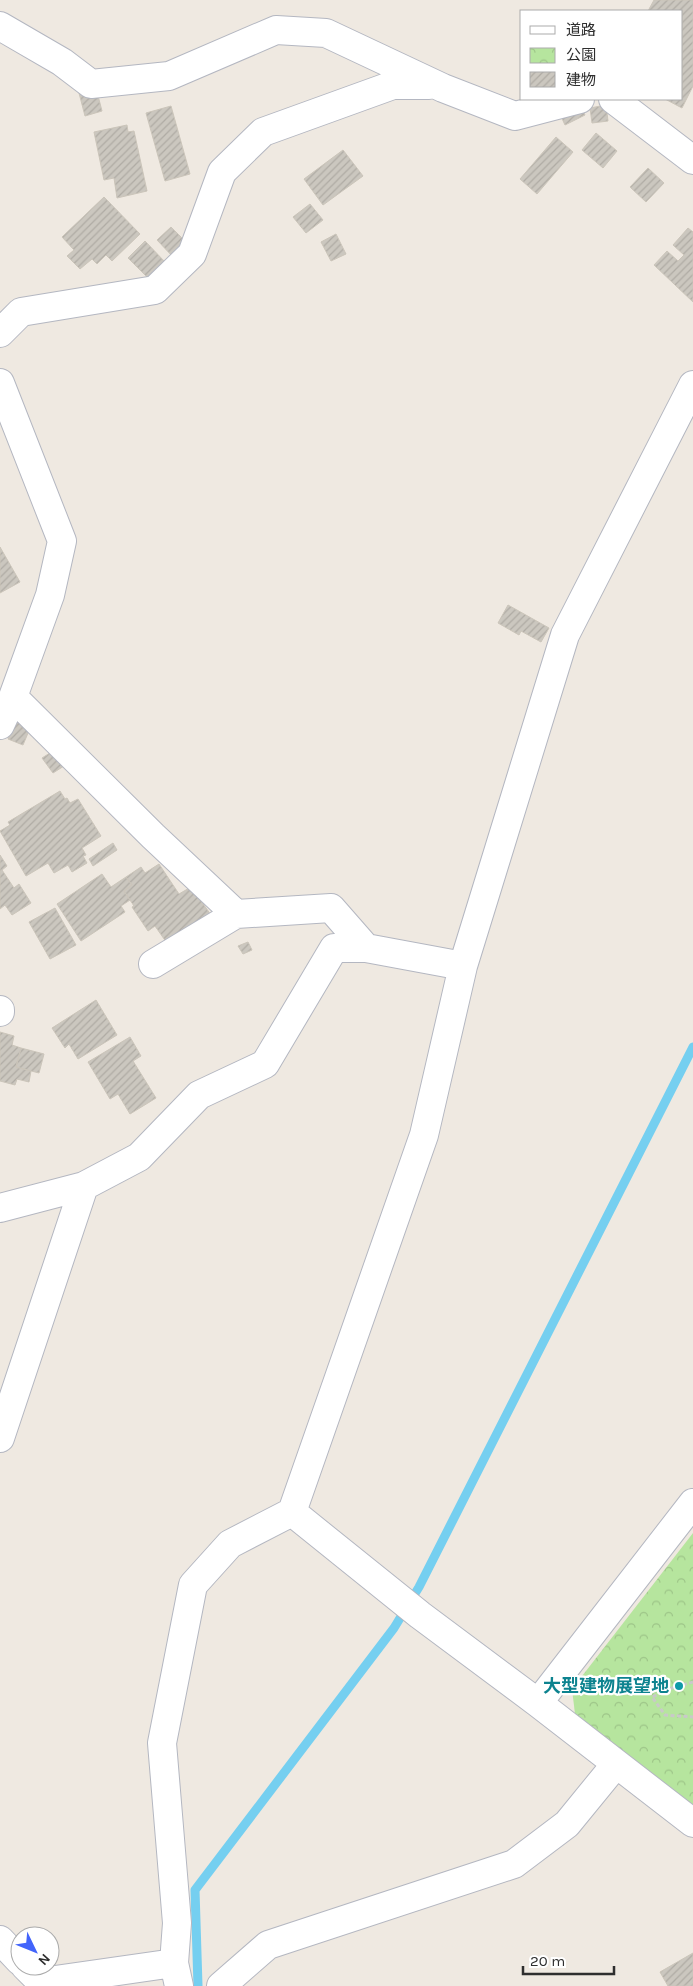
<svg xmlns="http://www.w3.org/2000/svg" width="693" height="1986" font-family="Karla,'Noto Sans JP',sans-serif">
<defs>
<pattern id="park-crowns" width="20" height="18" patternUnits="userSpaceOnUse" patternTransform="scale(1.25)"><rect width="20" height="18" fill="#b6e59e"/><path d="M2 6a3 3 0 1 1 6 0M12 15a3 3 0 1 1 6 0" fill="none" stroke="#9dc588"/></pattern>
<pattern id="building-hatch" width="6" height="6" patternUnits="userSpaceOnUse" patternTransform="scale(1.25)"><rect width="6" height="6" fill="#cbc7bf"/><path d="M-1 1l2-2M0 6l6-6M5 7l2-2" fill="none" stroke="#afaba4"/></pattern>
</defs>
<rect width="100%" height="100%" fill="#efe9e1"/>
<!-- park -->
<path fill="url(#park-crowns)" d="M693 1533V1805L575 1714 572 1689Z"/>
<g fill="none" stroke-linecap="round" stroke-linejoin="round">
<!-- stream -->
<path stroke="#75cff0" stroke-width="9" d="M198 1986 195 1890 394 1628 419 1587 693 1047"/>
</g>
<!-- building -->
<path fill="url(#building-hatch)" stroke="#cbc5ba" d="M654 0H693V86L682 108 665 99H682V11H648Z
M96 88 102 111 85 116 79 93Z
M580 104 585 115 565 125 560 114Z
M606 105 608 121 592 123 590 108Z
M171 106 190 174 165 181 146 113Z
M127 125 128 132 134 131 147 191 117 198 114 178 104 180 94 132Z
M596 133 617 151 603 168 582 150Z
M556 137 573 152 537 194 520 179Z
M343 150 363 176 323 205 304 179Z
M648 168 664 183 646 202 630 187Z
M104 197 140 234 112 261 106 255 97 264 92 259 80 269 67 256 74 250 62 237Z
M310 204 323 220 306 233 293 217Z
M171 227 188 244 174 258 157 240Z
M688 228 693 232V302L654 265 667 251 678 261 684 255 673 245Z
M336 234 346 254 331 261 321 242Z
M145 241 165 262 148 278 128 258Z
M0 547 20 582 0 593Z
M508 605 549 628 541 642 521 631 519 635 498 623Z
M19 714 33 721 23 745 8 739Z
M53 751 64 766 53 773 42 758Z
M60 791 65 799 67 798 70 803 78 799 101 836 82 848 86 855 83 856 87 863 72 872 68 865 54 873 48 863 26 876 0 831 10 825 8 822Z
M113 843 117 850 93 866 89 859Z
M0 855 7 866 2 870 14 888 19 884 31 903 12 915 5 905 0 909Z
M159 864 179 894 191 887 211 915 169 946 155 926 148 931 132 907 134 906 124 891 132 885 126 877 141 867 145 873Z
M102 874 111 887 126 877 132 885 124 891 130 900 121 906 125 912 81 941 57 904Z
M55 908 76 945 50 959 29 922Z
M248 942 252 950 243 954 238 946Z
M96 1000 117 1035 78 1059 69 1044 65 1048 52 1028Z
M0 1032 14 1036 12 1045 21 1048 16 1067 31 1071 29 1082 17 1079 15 1085 0 1081Z
M130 1037 141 1056 133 1061 156 1098 130 1114 118 1094 110 1099 88 1062Z
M21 1048 44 1054 39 1073 16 1067Z
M693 1953V1986H668L660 1972Z"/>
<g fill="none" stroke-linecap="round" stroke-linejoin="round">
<!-- street casing -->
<g stroke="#b4b7c1" stroke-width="30">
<path id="street" d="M0 26 62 62 91 84 169 76 276 30 326 33 443 88 515 116 580 99
M613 99 693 160
M0 333 21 312 155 290 192 254 222 172 263 132 393 85H429
M0 383 62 541 50 595 13 697
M0 725 13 697 153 836 236 914 331 908 366 948 463 966 565 635 693 385
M153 964 236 914
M0 1010V1012
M84 1186 139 1157 199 1095 265 1064 334 948H366
M0 1208 84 1186 0 1438
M292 1512 420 1615 538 1703 693 1823
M538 1703 693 1503
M0 1940 20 1961
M174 1963 177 1923 162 1743 193 1585 230 1544 292 1512 424 1135 463 966
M25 1966 41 1982 174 1963 179 1986
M221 1986 268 1945 514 1864 567 1824 616 1764"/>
</g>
<!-- path -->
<path stroke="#c9c9c9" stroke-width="3" stroke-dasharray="4 2.5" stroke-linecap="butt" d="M693 1682 672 1688 652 1697 665 1715 693 1717"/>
<!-- street -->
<use href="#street" stroke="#fff" stroke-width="28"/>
</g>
<!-- markers -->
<circle fill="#0f9aa8" stroke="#fff" stroke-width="2" cx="679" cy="1686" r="5"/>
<g text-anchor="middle" stroke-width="4.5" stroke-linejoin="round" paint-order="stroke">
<!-- culture labels -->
<g font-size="18" font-weight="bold" fill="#0d838f" stroke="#fff" text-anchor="end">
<text x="669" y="1692">大型建物展望地</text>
</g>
</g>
<!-- legend -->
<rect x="520" y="10" width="162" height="90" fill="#ffffff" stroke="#ababab"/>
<rect x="530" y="26" width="25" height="8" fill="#ffffff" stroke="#ababab"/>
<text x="566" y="35" font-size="15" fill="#2e2e2e">道路</text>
<rect x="530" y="48" width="25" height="15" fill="url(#park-crowns)" stroke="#ababab"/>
<text x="566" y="60" font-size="15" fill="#2e2e2e">公園</text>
<rect x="530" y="72" width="25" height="15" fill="url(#building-hatch)" stroke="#ababab"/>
<text x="566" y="85" font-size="15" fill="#2e2e2e">建物</text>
<!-- north arrow -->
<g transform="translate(35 1951) rotate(133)"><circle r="24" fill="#ffffff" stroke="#ababab"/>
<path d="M0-4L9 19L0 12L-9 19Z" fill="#4264fb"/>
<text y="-8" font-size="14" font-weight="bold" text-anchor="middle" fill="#2e2e2e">N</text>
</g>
<!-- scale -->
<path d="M523 1966v8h91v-8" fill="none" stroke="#2e2e2e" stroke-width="2.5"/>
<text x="530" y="1966" font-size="15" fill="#2e2e2e" stroke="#ffffff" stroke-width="4" paint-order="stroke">20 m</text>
</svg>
